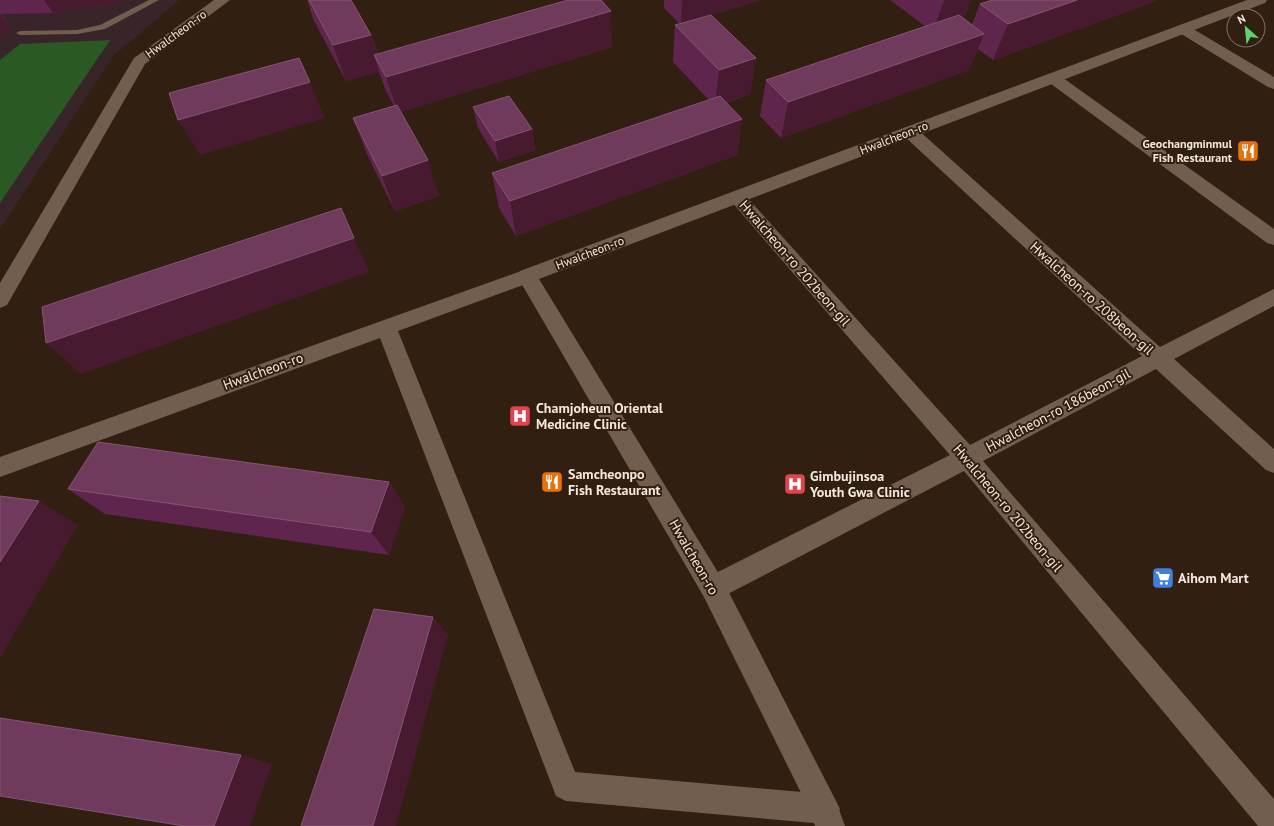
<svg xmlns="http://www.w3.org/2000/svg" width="1274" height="826" font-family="'PT Sans',sans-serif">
<rect width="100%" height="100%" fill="#312012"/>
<!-- education -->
<path fill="#382529" d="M0 0H179L113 56 0 229Z"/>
<!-- green -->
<path fill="#2a5924" d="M110 40 0 203V60L20 44Z"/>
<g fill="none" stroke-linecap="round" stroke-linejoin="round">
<!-- service -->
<path fill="#725e4e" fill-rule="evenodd" d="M149 0H159L105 29 77 34 20 35 16 33 20 31 77 30 100 25Z"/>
<!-- minor -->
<path fill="#725e4e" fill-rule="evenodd" d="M214 0H230L145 64 7 305 0 308V283L134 58Z
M1183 25 1188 26 1274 77V89L1268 87 1178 32 1176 29 1178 26Z
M1053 73 1059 75 1274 229V245L1267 243 1047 81 1045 78 1047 75Z
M910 127 916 128 1160 347 1274 289V306L1174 359 1274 449V473L1266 470 1156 369 983 461 1274 799V826H1258L964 471 722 597 713 600 704 597 700 588 704 579 950 455 731 201 728 197 731 193 737 191 743 193 970 445 1142 356 904 136 902 132 904 128Z
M527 269 534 271 537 276 534 281 398 331 575 772 825 794 835 799 840 809 835 819 825 824 566 801 556 796 380 338 0 477V457Z"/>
<!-- tertiary -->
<path fill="#725e4e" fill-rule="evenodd" d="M1247 0H1267L1265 3 539 279 722 579 835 799 845 826H815L811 813 704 597 517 276 520 271Z"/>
</g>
<!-- wall -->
<path fill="#60254d" d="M0 0H120V3L53 13 1 14 10 28 0 37Z
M307 0H351L371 35 378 54 603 2 612 47 401 112 439 196 395 211 367 154 353 118 394 106 386 91 379 72 346 81 314 21Z
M664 0H761L711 15 756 58 750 94 726 103 742 119 737 155 516 236 499 208 492 173 709 100 673 62 675 25 680 24 664 8Z
M890 0H971L964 18 972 24 980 4 992 0H1157L1156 1 993 60 978 49 969 70 781 138 760 116 766 80 925 26Z
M473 107 532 129 535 150 499 162 478 128Z
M389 482 405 507 389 555 105 514 68 489Z"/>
<!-- shaded-wall -->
<path fill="#471a2f" d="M44 0H120V3L53 13Z
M599 0H610L599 3Z
M682 0H761L681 25Z
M944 0H971L962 22 933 32Z
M1077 0H1157L1156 1 993 60 1008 24Z
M611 11 612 47 398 113 386 77Z
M0 14 10 28 0 37Z
M984 34 969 70 781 138 788 102Z
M371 35 383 71 374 55 379 72 346 81 333 45Z
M756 58 750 94 715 106 719 70Z
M310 82 325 118 200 155 178 120Z
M742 119 737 155 516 236 510 201Z
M532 129 535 150 499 162 495 141Z
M428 160 439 196 395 211 382 176Z
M354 238 369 272 81 374 46 343Z
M389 482 405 507 389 555 371 532Z
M39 501 78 525 0 658V562Z
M433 617 448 635 396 826H373Z
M241 755 272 764 250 826H214Z"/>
<!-- building -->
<path fill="#703a5d" stroke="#845571" d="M309 0H351L371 35 333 45Z
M568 0H601L611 11 386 77 374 55Z
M992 0H1077L1008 24 980 4Z
M711 15 756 58 719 70 675 25Z
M959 15 984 34 788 102 766 80Z
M299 58 310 82 178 120 169 93Z
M509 96 532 129 495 141 473 107Z
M720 96 742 119 510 201 492 173Z
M397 105 428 160 382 176 353 118Z
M341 208 354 238 46 343 42 307Z
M98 442 389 482 371 532 68 489Z
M0 496 39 501 0 562Z
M374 609 433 617 373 826H301Z
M0 718 241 755 214 826H184L0 796Z"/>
<!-- icons -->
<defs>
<g id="restaurant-square" transform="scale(1.15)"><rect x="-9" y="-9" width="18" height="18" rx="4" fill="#e8710a" stroke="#312012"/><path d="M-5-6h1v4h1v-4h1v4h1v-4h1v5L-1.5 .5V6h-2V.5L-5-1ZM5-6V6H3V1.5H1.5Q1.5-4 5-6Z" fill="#fff"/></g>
<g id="hospital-square" transform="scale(1.15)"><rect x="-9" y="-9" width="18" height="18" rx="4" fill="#e0444e" stroke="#312012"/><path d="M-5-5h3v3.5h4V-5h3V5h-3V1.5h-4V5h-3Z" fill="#fff"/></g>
<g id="supermarket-square" transform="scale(1.15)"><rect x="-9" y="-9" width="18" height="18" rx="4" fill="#3f7fe0" stroke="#312012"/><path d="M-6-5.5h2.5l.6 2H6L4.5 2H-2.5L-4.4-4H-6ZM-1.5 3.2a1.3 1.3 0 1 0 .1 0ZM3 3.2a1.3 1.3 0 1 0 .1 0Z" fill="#fff"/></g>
</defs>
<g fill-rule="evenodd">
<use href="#restaurant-square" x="1248" y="151"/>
<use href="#hospital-square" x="520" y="416"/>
<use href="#restaurant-square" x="552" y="482"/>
<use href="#hospital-square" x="795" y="484"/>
<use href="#supermarket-square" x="1163" y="578"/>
</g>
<g text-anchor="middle" stroke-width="4" stroke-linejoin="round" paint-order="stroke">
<!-- far-street labels -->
<g font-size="12" fill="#f3e7de" stroke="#312012">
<text transform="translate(176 34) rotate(-36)" y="4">Hwalcheon-ro</text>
<text transform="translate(894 138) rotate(-21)" y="4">Hwalcheon-ro</text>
<text transform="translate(590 253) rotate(-21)" y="4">Hwalcheon-ro</text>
</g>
<!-- far-poi labels -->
<g font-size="12" font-weight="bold" fill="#f3e7de" stroke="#312012" text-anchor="end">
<text x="1232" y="148">Geochangminmul<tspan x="1232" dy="14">Fish Restaurant</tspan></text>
</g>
<!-- street labels -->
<g font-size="14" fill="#f3e7de" stroke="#312012">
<text transform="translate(795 263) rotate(49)" y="5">Hwalcheon-ro 202beon-gil</text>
<text transform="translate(1092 298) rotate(42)" y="5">Hwalcheon-ro 208beon-gil</text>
<text transform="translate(263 371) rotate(-20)" y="5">Hwalcheon-ro</text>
<text transform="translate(1058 410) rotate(-28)" y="5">Hwalcheon-ro 186beon-gil</text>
<text transform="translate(1008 508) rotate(50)" y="5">Hwalcheon-ro 202beon-gil</text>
<text transform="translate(694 557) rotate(60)" y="5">Hwalcheon-ro</text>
</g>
<!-- poi labels -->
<g font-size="14" font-weight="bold" fill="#f3e7de" stroke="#312012" text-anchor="start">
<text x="536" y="413">Chamjoheun Oriental<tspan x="536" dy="16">Medicine Clinic</tspan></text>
<text x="568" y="479">Samcheonpo<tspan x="568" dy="16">Fish Restaurant</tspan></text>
<text x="810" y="481">Gimbujinsoa<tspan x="810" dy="16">Youth Gwa Clinic</tspan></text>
<text x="1178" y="583">Aihom Mart</text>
</g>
</g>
<!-- north arrow -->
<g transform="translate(1246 28) rotate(333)"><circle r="19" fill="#312012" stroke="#7f7064"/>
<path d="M0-3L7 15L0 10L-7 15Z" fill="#5ed56c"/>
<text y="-6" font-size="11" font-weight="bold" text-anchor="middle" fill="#f3e7de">N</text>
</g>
</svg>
